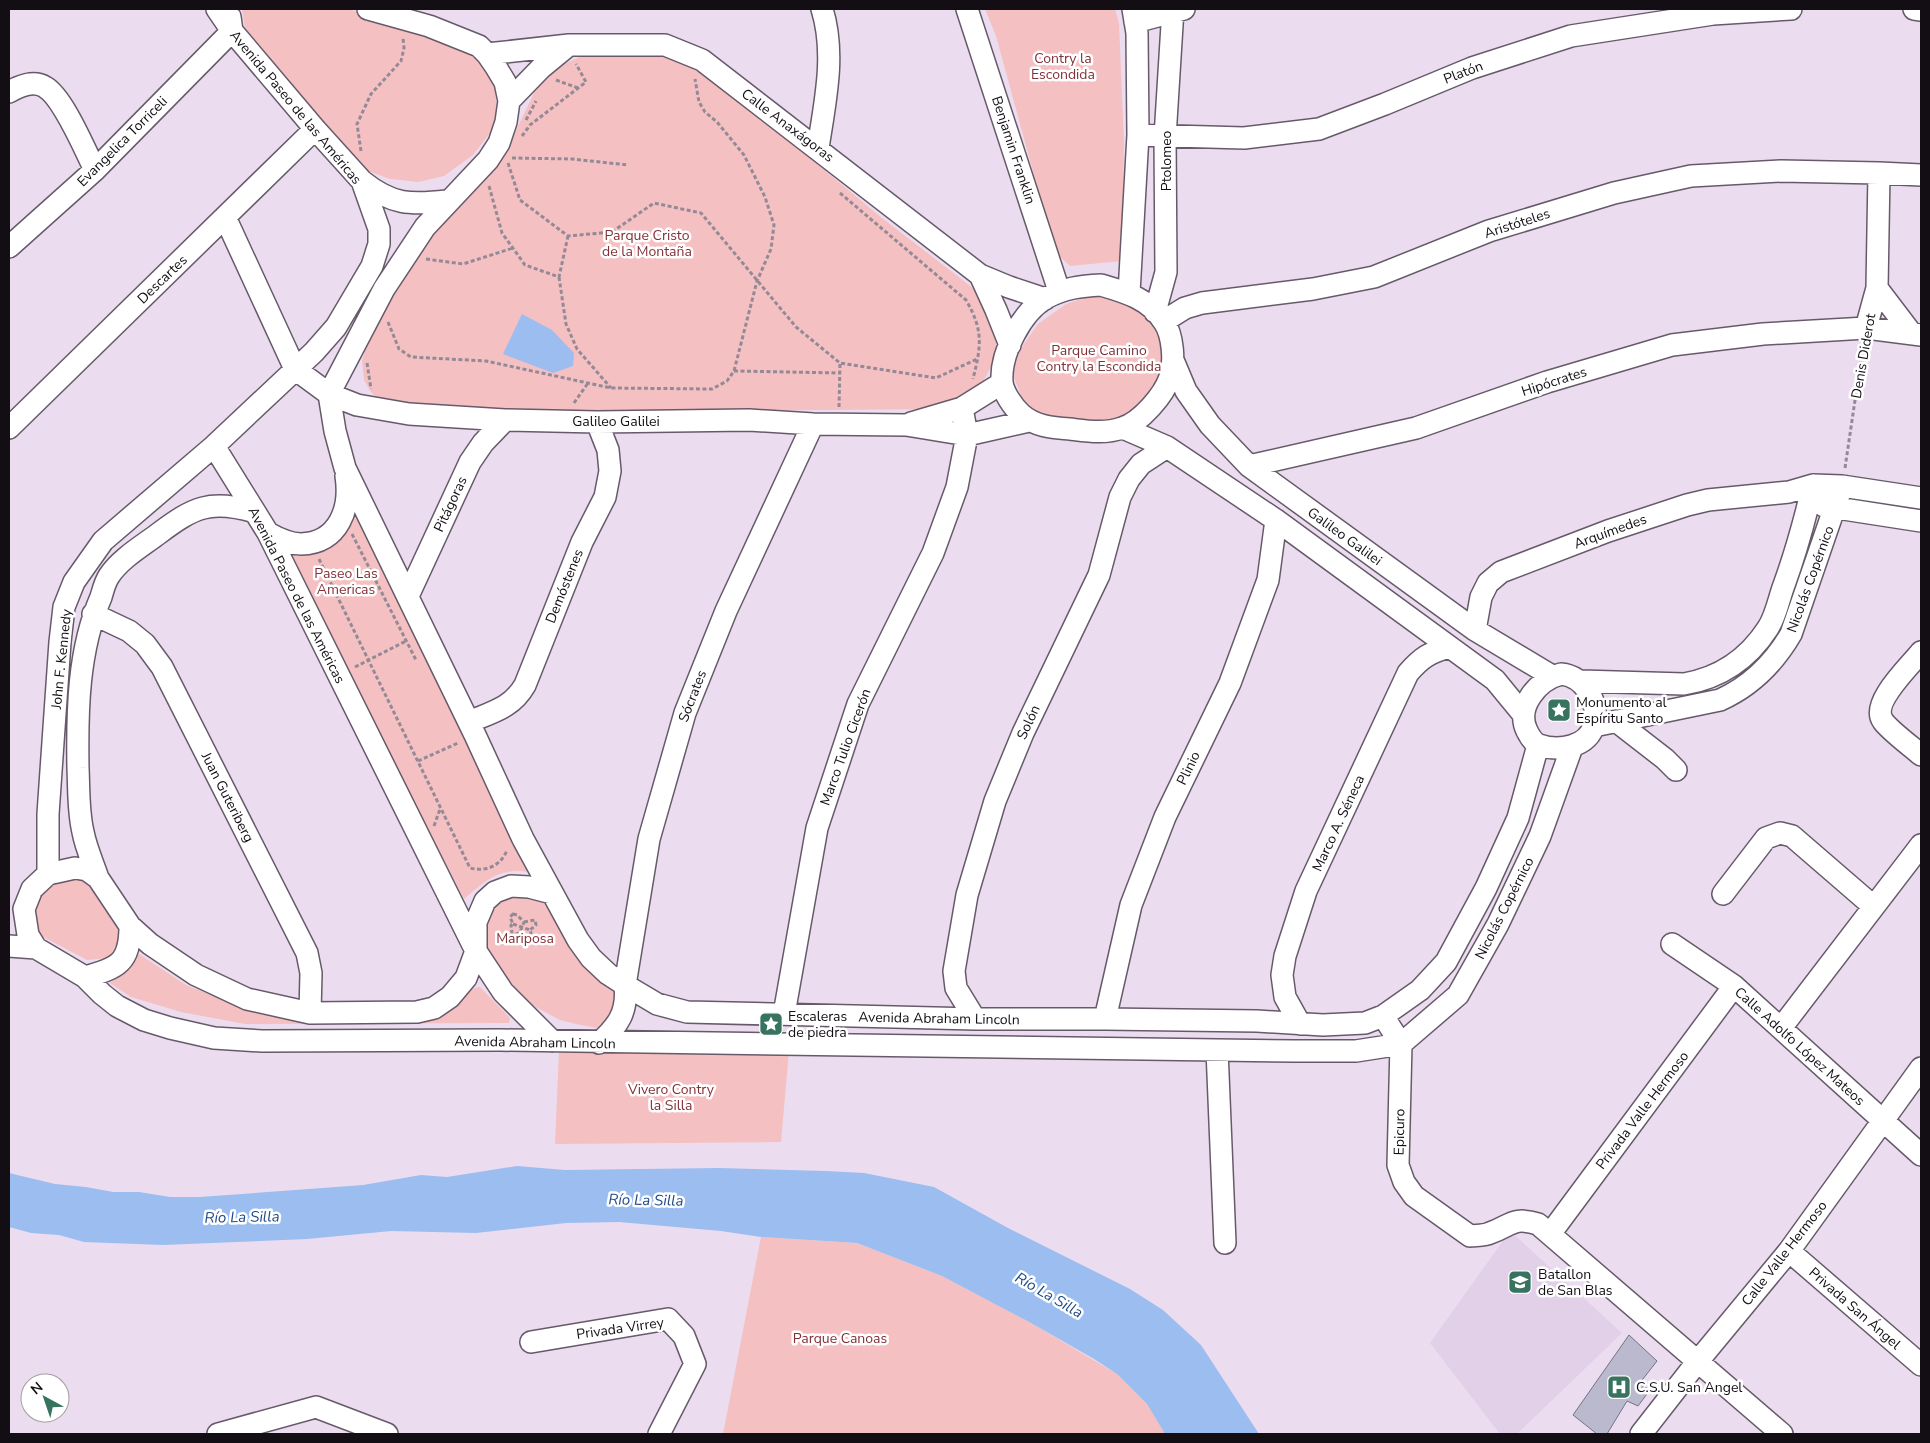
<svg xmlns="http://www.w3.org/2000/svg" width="1930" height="1443" font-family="'Nunito Sans',sans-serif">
<rect width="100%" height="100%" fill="#ebddef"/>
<!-- built -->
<path fill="#e2cfe8" d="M1510 1231 1622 1333 1517 1434H1500L1430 1343Z"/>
<!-- green -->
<path fill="#f5c0c1" d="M242 9H349L466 49 483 65 494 86 498 111 491 132 473 155 444 176 418 182 390 179 368 171 350 155 245 28Z
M985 9H1115L1119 23 1124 142 1122 261 1070 266 1055 252 996 36Z
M657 49 700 67 882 218 973 288C983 300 994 316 996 333 998 348 991 372 981 384 974 393 952 403 942 409L419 413 381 403 371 392 364 380 362 361 367 344 404 276 427 238 507 149 534 93 547 75 562 65 586 54Z
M1097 294 1127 300 1147 313 1161 343 1162 374 1148 401 1122 419 1075 421 1036 413 1022 398 1009 365 1038 324 1066 304Z
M357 510 528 872C499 867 485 881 464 899L287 552 337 535Z
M82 870 117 920 119 940 109 958 87 960 30 930 35 896 50 877Z
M505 893 545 900 613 986 619 1001 610 1023 596 1028 576 1024 560 1020 530 1004 507 982 486 947 487 911Z
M139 954 186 985 244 1008 442 1012 474 988 480 987 510 1018 509 1023 245 1024 181 1012 131 997 110 983Z
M559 1051H789L781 1142 555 1144Z
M761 1237 857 1243 942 1276 1031 1323 1117 1374 1147 1404 1165 1434H723Z"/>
<!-- water -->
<path fill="#9bbdf0" d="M522 314 552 330 574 353 573 366 553 373 503 354Z
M517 1166 565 1170 719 1168 826 1171 864 1173 934 1187 1008 1228 1130 1289 1163 1310 1201 1345 1259 1434H1165L1147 1404 1117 1374 1094 1359 1031 1323 942 1276 857 1243 761 1237 721 1231 619 1222 566 1223 476 1233 391 1231 307 1239 163 1245 84 1242 59 1235 31 1233 9 1227V1173L55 1184 86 1187 113 1192H139L170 1197H200L363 1185 421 1175 447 1177Z"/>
<!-- building -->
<path fill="#bab9ce" stroke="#747386" d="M1629 1335 1657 1361 1639 1384 1650 1390 1638 1406 1627 1401 1607 1434H1597L1573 1415Z"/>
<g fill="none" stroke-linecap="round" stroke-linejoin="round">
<!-- minor casing -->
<g stroke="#665a6a" stroke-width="24">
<path id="minor" d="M217 9 232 31 315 129 362 181 379 229V244L372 266 336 327 314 352 214 446 103 541 74 582 64 607 60 642 48 814V874L32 889 24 909 28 935 36 948 85 977 102 994 117 1006 144 1020 170 1028 214 1038 262 1041 500 1040 1295 1051H1356L1401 1044 1458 995 1498 924 1540 836 1572 747
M368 9 429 26 479 46 487 54 496 67 505 82 509 101 506 122 499 143 488 160 425 227 384 289 329 394 335 431 345 468 475 735 523 839 578 940 591 958 608 974 625 985 657 1004 687 1012 975 1019H1105L1257 1021 1323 1025 1365 1023 1383 1016 1420 990 1446 962 1486 888 1518 818 1538 745
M967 9 1059 291
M1914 9 1921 10
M1135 22 1184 9
M487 54 569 45H665L702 60 980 275 1009 287 1045 299
M9 92C19 86 34 80 45 87 63 97 85 150 95 170
M509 101 541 68 569 45
M1138 135 1244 138 1319 129 1385 104 1472 68 1571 36 1713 14 1791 9
M818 148C825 102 836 54 822 9
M362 181C392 205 410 205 447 201
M225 217 295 369 329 394 357 405 409 414 505 420 597 422 749 420 813 424 906 425 967 435 1029 421
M9 247 95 170 232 31 230 17
M980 275 996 310 1010 345
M1101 285C1125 292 1150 299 1164 322 1173 335 1175 362 1170 377 1164 395 1141 422 1122 428 1105 434 1087 431 1070 429 1052 428 1034 426 1021 414 1013 407 1003 392 1002 382 1000 353 1022 312 1046 298 1064 288 1081 286 1101 285Z
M1877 288 1912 334
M1129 293 1138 135 1137 33 1133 9
M1155 312 1166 272 1165 137 1173 9
M1164 321 1185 308 1202 303 1313 289 1374 277 1489 231 1614 193 1691 176 1781 171 1879 173 1921 175
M1866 328 1877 288 1879 173
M1173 360 1186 391 1210 425 1249 466 1475 630 1552 676
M911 423 962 408 1002 383
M9 428 315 129
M1123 428 1167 447 1276 520 1495 680 1523 714
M214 446 268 533 476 951 503 992 552 1041
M1249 466 1416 428 1547 382 1672 345 1763 334 1866 328 1921 335
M1824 506 1921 521
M268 533C277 538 290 544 301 544 339 543 351 508 346 476
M408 596 470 462 483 443 505 420
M93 614 129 631 145 644 162 667 307 953 311 973 310 1013
M1475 630 1481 597 1488 583 1501 572 1608 531 1687 505 1708 500 1789 492 1813 485 1842 486 1921 498
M1921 652C1910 666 1870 703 1883 721 1889 730 1912 747 1921 755
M1561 674C1584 676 1600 702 1594 725 1588 747 1559 752 1539 745 1534 743 1530 737 1527 731 1515 707 1538 680 1561 674Z
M1581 681 1684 684C1720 678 1748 659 1768 628 1776 616 1779 598 1784 585 1796 552 1805 519 1813 485
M1616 721 1665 759 1676 770
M469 722C492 712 512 708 525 685L582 542 605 497 610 471 608 450 597 422
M1594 726 1720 700C1751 686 1774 663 1791 634L1842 486
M48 874 75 868 87 870 98 878 130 926 150 944 196 975 247 999 310 1013 417 1012 434 1008 450 997 466 978 476 951V922L485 901 495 892 511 886 529 887 552 893
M98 878C93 863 86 848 83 832 78 811 79 789 78 768 77 711 78 650 101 597 103 590 105 582 109 576 120 559 142 546 158 534 194 507 210 499 255 512
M1723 894 1766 838 1780 833 1792 836 1873 906
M1672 944 1734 986 1921 1155
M9 946 36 948
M85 977C118 968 130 963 130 926
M784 1014 817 828 858 704 933 553 957 487 967 435 962 408
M1383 1016 1401 1044 1398 1165 1404 1182 1414 1196 1470 1236C1476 1235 1484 1236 1490 1233 1511 1226 1512 1216 1538 1224L1782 1434
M975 1019 956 988 954 971 967 895 995 801 1023 733 1099 575 1120 497 1129 479 1141 464 1167 447
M1105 1019 1131 905 1165 817 1230 683 1268 580 1276 520
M1300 1024 1285 997 1282 975 1285 956 1306 891 1408 673C1422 657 1429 653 1449 647
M1781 1028 1921 845
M599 1043C618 1026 628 1012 625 985L649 839 685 713 726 611 813 424
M1217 1050 1225 1243
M1550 1234 1734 986
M1789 1251 1921 1365
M531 1342 668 1319 684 1336 695 1364 659 1434
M218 1434 316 1407 387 1434
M1641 1434 1698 1361 1789 1251 1921 1068"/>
</g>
<!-- path -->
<path stroke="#948a97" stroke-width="3" stroke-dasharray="4 2.5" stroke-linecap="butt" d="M556 80 578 88
M526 120 536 101
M522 136 530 125 586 82 576 64
M361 151 357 124 371 94 401 61 404 48 403 38
M512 158 572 159 628 165
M508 163 520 200 568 236 612 232 654 203 701 213 796 327 840 363 936 378 977 359
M489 186 502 233 525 265 559 277 568 236
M840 193 966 300C984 331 981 346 973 379
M426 259 463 264 513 248
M559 277 566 324 577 349 611 388
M388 322 399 349 411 357 486 361 611 388 712 389 727 381 734 371 757 281 771 249 774 225 765 197 744 155 717 122 705 112 699 102 695 79
M367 363 371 389
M734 371 840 373
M574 403 588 383
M839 407 840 363
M1845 468 1863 346
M352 534 416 660
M319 559 470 868C486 872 501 866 507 850
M355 667 406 641
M418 761 458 743
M434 826 440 809
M513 914 517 915 524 922 520 932 517 934 512 933 511 925 513 924 510 917Z
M524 922 535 920 536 925 530 930
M513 924 530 930 531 933 529 936 524 938 520 932"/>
<!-- minor -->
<use href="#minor" stroke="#fff" stroke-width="21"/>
</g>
<!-- icons -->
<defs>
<g id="sight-square" transform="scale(1.25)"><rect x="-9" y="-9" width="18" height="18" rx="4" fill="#37735e" stroke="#fff"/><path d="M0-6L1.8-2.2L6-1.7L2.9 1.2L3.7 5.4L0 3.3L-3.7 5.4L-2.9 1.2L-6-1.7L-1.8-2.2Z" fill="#fff"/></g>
<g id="school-square" transform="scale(1.25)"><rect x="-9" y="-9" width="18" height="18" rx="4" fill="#37735e" stroke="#fff"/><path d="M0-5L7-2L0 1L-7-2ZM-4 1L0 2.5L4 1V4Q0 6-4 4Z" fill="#fff"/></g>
<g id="hospital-square" transform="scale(1.25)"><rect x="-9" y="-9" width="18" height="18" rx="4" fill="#37735e" stroke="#fff"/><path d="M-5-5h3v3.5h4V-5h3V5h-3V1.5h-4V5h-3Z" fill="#fff"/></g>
</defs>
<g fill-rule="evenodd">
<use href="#sight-square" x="1559" y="710"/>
<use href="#sight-square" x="771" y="1024"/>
<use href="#school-square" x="1520" y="1282"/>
<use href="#hospital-square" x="1619" y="1387"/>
</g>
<g text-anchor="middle" stroke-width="5" stroke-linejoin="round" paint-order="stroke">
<!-- park labels -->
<g font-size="14" fill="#813138" stroke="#fff">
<text x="1063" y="63">Contry la<tspan x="1063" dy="16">Escondida</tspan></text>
<text x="647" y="240">Parque Cristo<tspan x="647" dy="16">de la Montaña</tspan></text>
<text x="1099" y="355">Parque Camino<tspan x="1099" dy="16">Contry la Escondida</tspan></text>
<text x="346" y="578">Paseo Las<tspan x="346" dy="16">Americas</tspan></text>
<text x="525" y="943">Mariposa</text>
<text x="671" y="1094">Vivero Contry<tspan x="671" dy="16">la Silla</tspan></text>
<text x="840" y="1343">Parque Canoas</text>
</g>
<!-- street labels -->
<g font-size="14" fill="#120e14" stroke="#fff">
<text transform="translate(1463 72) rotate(-21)" y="5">Platón</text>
<text transform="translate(296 107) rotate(50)" y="5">Avenida Paseo de las Américas</text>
<text transform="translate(788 125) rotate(37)" y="5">Calle Anaxágoras</text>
<text transform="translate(122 141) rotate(-45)" y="5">Evangelica Torriceli</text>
<text transform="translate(1014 150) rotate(72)" y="5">Benjamin Franklin</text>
<text transform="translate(1166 161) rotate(-90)" y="5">Ptolomeo</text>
<text transform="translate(1517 223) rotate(-18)" y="5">Aristóteles</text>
<text transform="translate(162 279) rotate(-44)" y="5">Descartes</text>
<text transform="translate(1863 356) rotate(-80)" y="5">Denis Diderot</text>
<text transform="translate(1554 381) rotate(-18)" y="5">Hipócrates</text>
<text x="616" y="426">Galileo Galilei</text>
<text transform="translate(450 504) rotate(-65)" y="5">Pitágoras</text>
<text transform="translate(1610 531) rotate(-20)" y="5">Arquímedes</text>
<text transform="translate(1345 536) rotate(36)" y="5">Galileo Galilei</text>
<text transform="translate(1810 579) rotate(-70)" y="5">Nicolás Copérnico</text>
<text transform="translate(564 586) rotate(-68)" y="5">Demóstenes</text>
<text transform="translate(297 595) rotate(63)" y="5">Avenida Paseo de las Américas</text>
<text transform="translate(61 659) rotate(-84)" y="5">John F. Kennedy</text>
<text transform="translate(692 696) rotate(-69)" y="5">Sócrates</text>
<text transform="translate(1028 722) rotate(-65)" y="5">Solón</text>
<text transform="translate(845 747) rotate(-70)" y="5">Marco Tulio Cicerón</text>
<text transform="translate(1188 768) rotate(-64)" y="5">Plinio</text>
<text transform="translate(228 797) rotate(63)" y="5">Juan Guteriberg</text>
<text transform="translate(1338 823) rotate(-65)" y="5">Marco A. Séneca</text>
<text transform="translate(1504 908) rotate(-63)" y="5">Nicolás Copérnico</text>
<text transform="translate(939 1018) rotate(1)" y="5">Avenida Abraham Lincoln</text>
<text transform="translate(535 1042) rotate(1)" y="5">Avenida Abraham Lincoln</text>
<text transform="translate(1800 1046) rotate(42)" y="5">Calle Adolfo López Mateos</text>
<text transform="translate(1642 1110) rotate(-53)" y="5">Privada Valle Hermoso</text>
<text transform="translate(1399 1132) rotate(-89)" y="5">Epicuro</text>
<text transform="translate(1784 1253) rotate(-52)" y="5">Calle Valle Hermoso</text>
<text transform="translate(1855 1308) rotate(41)" y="5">Privada San Ángel</text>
<text transform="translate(620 1328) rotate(-8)" y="5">Privada Virrey</text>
</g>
<!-- poi labels -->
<g font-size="14" fill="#120e14" stroke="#fff" text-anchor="start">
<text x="1576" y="707">Monumento al<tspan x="1576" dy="16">Espíritu Santo</tspan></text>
<text x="788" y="1021">Escaleras<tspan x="788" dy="16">de piedra</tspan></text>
<text x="1538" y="1279">Batallon<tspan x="1538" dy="16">de San Blas</tspan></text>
<text x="1636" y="1392">C.S.U. San Angel</text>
</g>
<!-- water labels -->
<g font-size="15" font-style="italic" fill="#214b87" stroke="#fff">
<text transform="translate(646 1200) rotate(1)" y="5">Río La Silla</text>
<text transform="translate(242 1217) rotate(-1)" y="5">Río La Silla</text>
<text transform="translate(1049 1295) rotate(30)" y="5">Río La Silla</text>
</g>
</g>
<!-- border -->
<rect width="1930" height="1443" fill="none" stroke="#120e14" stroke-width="20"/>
<!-- north arrow -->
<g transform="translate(45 1398) rotate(320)"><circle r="24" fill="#ffffff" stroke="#a09fa1"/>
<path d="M0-4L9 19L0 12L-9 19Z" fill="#37735e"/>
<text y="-8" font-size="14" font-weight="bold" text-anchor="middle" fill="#120e14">N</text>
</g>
</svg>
